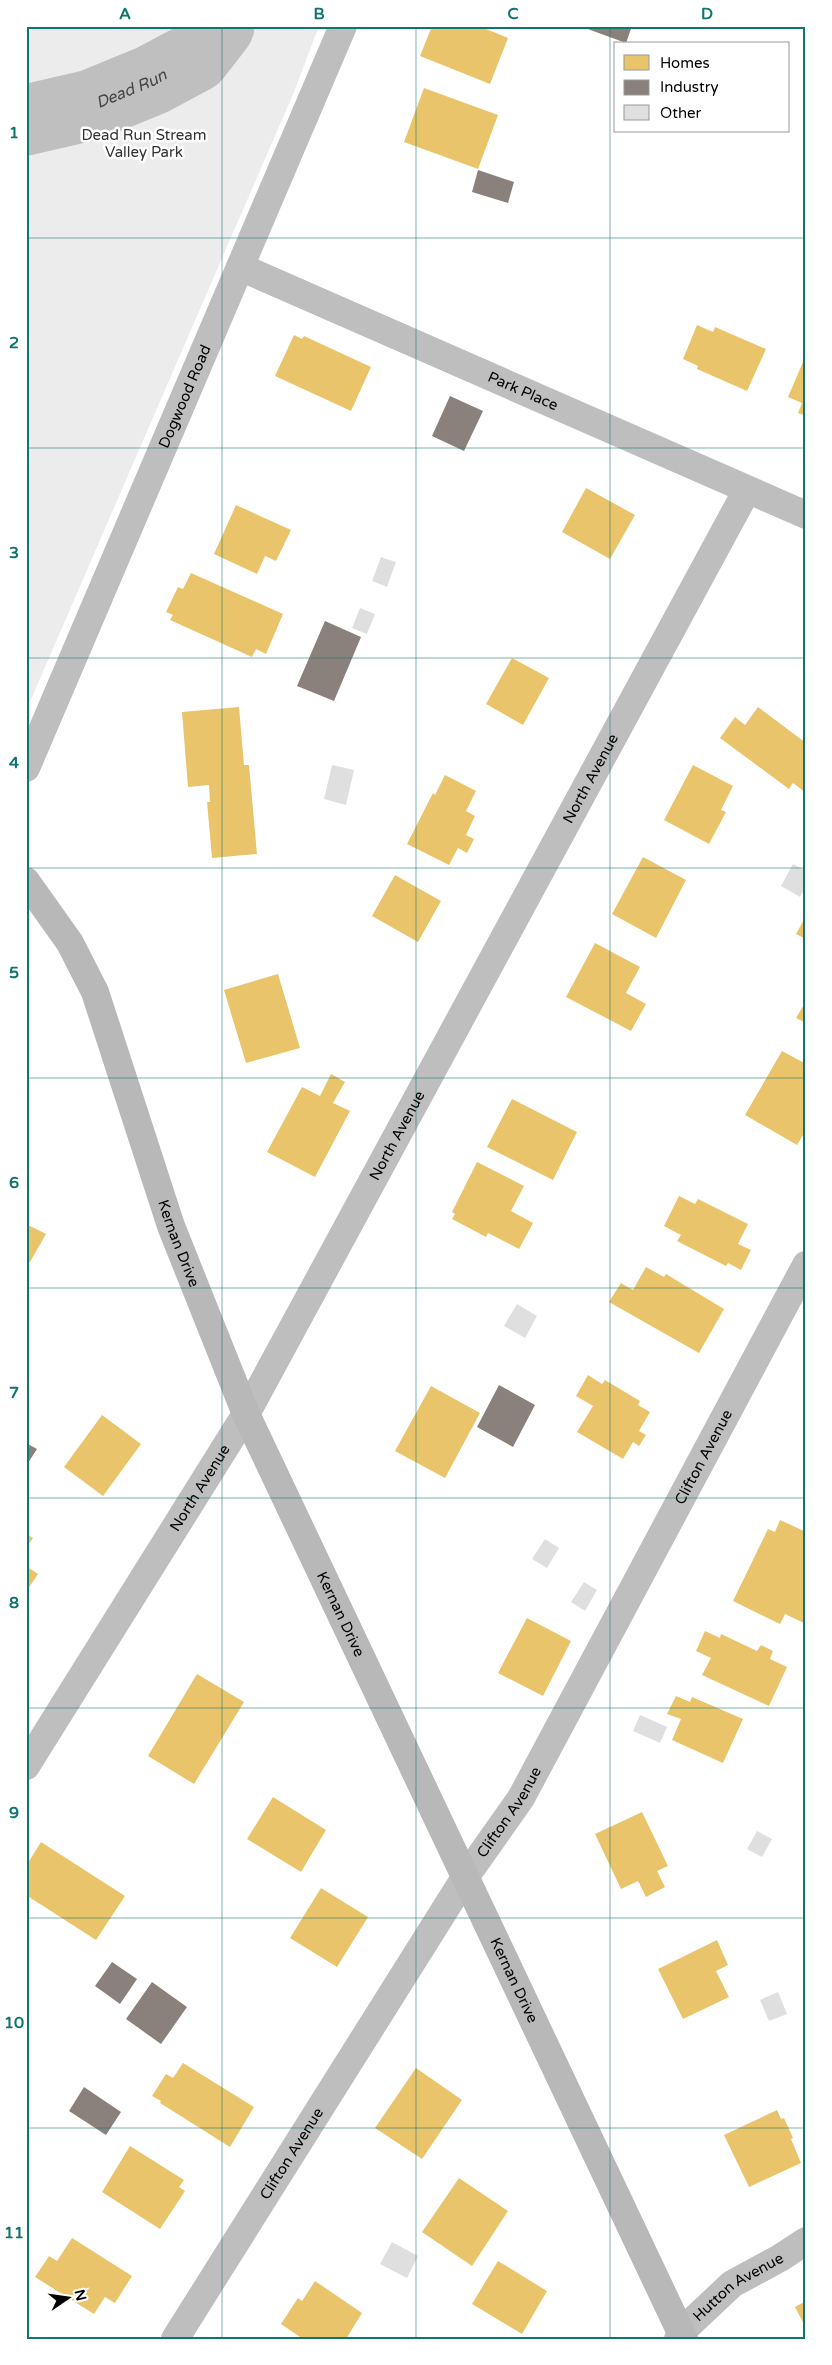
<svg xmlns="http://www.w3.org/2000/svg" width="832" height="2365" font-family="'Varela Round',sans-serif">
<rect width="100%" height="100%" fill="#fff"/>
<!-- green -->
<path fill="#ececec" d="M26 26H319L294 92 26 711Z"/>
<!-- homes -->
<path fill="#e9c46a" d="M432 26H479L508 38 490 84 420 56Z
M424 88 498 115 478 169 404 142Z
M697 325 713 332 715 327 766 349 747 391 697 369 698 366 683 359Z
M294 335 302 339 304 336 371 367 351 411 275 376Z
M806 355V416L798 413 802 403 788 397Z
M586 488 635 515 610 559 562 532Z
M236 505 291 530 276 561 265 556 257 574 214 554Z
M191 573 283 614 266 654 256 649 252 657 170 620 173 615 166 612 178 587 183 589Z
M512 658 549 678 523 725 486 704Z
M239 707 244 765H249L257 854 212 858 207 802H210L209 785 188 787 182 712Z
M758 707 806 743V793L793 783 789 789 720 738 735 717 745 725Z
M693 765 733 786 721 810 726 812 709 844 664 820Z
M445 775 476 791 466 811 475 816 466 835 474 839 467 853 458 848 449 865 407 844 433 793 435 795Z
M643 857 686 880 656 938 612 914Z
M395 875 441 901 418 942 372 916Z
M806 916V939L796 934Z
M595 943 640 967 626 993 646 1004 631 1031 566 997Z
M278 974 300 1048 246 1063 224 990Z
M806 1001V1023L796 1018Z
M782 1051 806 1064V1130L797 1145 745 1115Z
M331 1074 345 1082 333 1103 350 1111 315 1177 267 1152 302 1087 320 1096Z
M512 1099 577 1132 553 1180 487 1147Z
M477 1162 524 1186 511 1211 533 1223 519 1249 488 1233 486 1237 452 1219 455 1214 452 1212Z
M679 1196 695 1204 698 1199 748 1224 738 1244 751 1250 741 1270 728 1263 726 1266 677 1241 681 1235 664 1226Z
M26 1224 46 1234 26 1269Z
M646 1267 664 1277 666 1274 724 1309 699 1353 609 1302 621 1283 633 1290Z
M588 1375 602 1384 605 1380 640 1401 638 1405 650 1412 639 1431 646 1435 639 1446 633 1442 623 1459 577 1432 593 1406 576 1396Z
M431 1386 480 1413 445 1478 395 1451Z
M102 1415 141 1444 103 1496 64 1467Z
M780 1520 806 1532V1624L785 1614 780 1624 733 1601 768 1529 775 1532Z
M26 1534 33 1538 26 1548Z
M26 1566 38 1574 26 1592Z
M527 1618 571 1641 543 1696 498 1673Z
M705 1631 720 1638 721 1634 757 1651 761 1645 773 1651 770 1659 787 1667 769 1706 702 1675 711 1658 696 1651Z
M197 1674 244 1702 194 1784 148 1756Z
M676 1696 690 1702 692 1697 743 1719 723 1763 672 1740 681 1719 667 1714Z
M273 1797 326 1830 301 1872 247 1839Z
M642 1812 668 1866 657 1871 665 1887 646 1897 638 1881 621 1889 595 1834Z
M41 1842 125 1896 96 1940 26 1895V1866Z
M321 1888 368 1917 337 1967 290 1938Z
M717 1940 728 1965 716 1971 729 1997 683 2019 658 1969Z
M183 2063 254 2107 230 2147 160 2103 161 2101 152 2096 166 2074 173 2078Z
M416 2068 462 2100 422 2159 375 2128Z
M777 2110 781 2119 784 2118 793 2138 791 2139 801 2163 749 2187 724 2135Z
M130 2146 184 2180 179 2187 185 2191 160 2229 102 2192Z
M459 2178 508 2211 472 2266 422 2232Z
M72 2238 132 2276 115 2303 105 2297 94 2314 35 2277 49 2256 57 2261Z
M498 2261 547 2291 522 2334 472 2304Z
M315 2281 362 2313 346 2339H303L281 2324 298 2298 302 2301Z
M806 2301V2328L795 2307Z"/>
<!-- industry -->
<path fill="#8a817c" d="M586 26H632L626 43 585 28Z
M478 170 514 182 508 203 472 192Z
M450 396 483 411 464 451 432 436Z
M325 621 361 637 334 701 297 686Z
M499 1385 535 1405 513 1447 477 1427Z
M26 1443 37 1449 26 1466Z
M112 1962 137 1979 120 2004 95 1986Z
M152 1982 187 2007 161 2044 126 2019Z
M84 2087 121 2112 106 2135 69 2111Z"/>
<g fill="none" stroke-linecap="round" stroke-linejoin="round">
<!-- river -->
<path stroke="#bfbfbf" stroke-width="71" id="s1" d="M26 120 91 105 152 80 195 57 219 26"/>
</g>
<!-- building -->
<path fill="#dfdfdf" d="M381 557 396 562 387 587 372 581Z
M360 608 375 614 367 634 352 628Z
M332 765 354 770 346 805 324 799Z
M793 864 806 871V886L800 897 781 886Z
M517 1304 537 1316 525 1338 504 1326Z
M545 1539 559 1548 547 1568 532 1559Z
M584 1582 597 1590 585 1611 571 1602Z
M640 1715 667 1727 660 1743 633 1731Z
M757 1831 772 1839 762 1857 747 1849Z
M778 1992 787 2014 769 2021 760 2000Z
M392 2242 418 2256 407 2278 380 2264Z"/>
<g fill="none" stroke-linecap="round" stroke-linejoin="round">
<!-- minor -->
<g stroke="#bebebe" stroke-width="28">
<path id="s2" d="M240 267 806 515"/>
<path id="s3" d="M26 1766 246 1414 747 490"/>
<path id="s4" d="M175 2339 466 1876 521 1798 806 1265"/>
<path id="s5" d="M678 2339 681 2332 732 2284 780 2258 806 2241"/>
</g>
<!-- tertiary -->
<path stroke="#bebebe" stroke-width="28" id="s6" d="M26 768 343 26"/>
<!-- secondary -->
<path stroke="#b8b8b8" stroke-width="28" id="s7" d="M26 881 70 943 95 992 171 1226 246 1414 684 2339"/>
</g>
<!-- grid -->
<path fill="none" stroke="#0f766e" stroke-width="1" stroke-opacity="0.55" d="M222 26V2339M416 26V2339M610 26V2339M26 238H806M26 448H806M26 658H806M26 868H806M26 1078H806M26 1288H806M26 1498H806M26 1708H806M26 1918H806M26 2128H806"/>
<g text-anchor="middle" stroke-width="5" stroke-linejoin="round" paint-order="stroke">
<!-- park labels -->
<g font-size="15" fill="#333" stroke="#fff">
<text x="144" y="140">Dead Run Stream<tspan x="144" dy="17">Valley Park</tspan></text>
</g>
<!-- street labels -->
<g font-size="15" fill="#000" stroke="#fff">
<text dy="5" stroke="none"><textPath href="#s2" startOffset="309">Park Place</textPath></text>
<text dy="5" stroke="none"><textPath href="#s6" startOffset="404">Dogwood Road</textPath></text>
<text dy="5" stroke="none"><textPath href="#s3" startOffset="1138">North Avenue</textPath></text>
<text dy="5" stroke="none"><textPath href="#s3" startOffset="732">North Avenue</textPath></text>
<text dy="5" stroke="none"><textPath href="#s7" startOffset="396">Kernan Drive</textPath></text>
<text dy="5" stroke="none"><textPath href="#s4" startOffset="1029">Clifton Avenue</textPath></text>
<text dy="5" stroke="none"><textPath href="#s3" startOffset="328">North Avenue</textPath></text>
<text dy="5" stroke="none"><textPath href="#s7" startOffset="801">Kernan Drive</textPath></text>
<text dy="5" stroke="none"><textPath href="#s4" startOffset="624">Clifton Avenue</textPath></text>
<text dy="5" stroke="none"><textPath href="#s7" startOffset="1206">Kernan Drive</textPath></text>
<text dy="5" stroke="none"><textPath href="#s4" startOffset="219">Clifton Avenue</textPath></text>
<text dy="5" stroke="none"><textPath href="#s5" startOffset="81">Hutton Avenue</textPath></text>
</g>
<!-- water labels -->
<g font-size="16" font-style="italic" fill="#444" stroke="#fff">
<text dy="6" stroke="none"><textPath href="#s1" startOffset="110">Dead Run</textPath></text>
</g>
</g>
<!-- border -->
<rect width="832" height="2365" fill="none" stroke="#ffffff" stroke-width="55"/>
<!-- legend -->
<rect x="614" y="42" width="175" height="90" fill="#ffffff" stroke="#999999"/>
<rect x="624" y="55" width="25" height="15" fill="#e9c46a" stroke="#999999"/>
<text x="660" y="68" font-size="15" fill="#000000">Homes</text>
<rect x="624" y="80" width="25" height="15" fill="#8a817c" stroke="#999999"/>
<text x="660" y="92" font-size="15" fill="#000000">Industry</text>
<rect x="624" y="105" width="25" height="15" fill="#dfdfdf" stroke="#999999"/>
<text x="660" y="118" font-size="15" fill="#000000">Other</text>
<!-- north arrow -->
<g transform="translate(68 2298) rotate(77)" stroke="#ffffff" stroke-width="4" paint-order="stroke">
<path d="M0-4L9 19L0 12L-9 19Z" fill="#000000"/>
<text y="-8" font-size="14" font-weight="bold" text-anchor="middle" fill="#000000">N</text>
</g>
<rect x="28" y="28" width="776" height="2310" fill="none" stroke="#0f766e" stroke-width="2"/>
<g font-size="16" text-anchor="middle" font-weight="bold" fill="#0f766e">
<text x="125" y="19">A</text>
<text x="319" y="19">B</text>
<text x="513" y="19">C</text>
<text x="707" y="19">D</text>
<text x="14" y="138">1</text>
<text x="14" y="348">2</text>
<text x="14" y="558">3</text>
<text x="14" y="768">4</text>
<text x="14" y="978">5</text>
<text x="14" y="1188">6</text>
<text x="14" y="1398">7</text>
<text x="14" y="1608">8</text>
<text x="14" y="1818">9</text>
<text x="14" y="2028">10</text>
<text x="14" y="2238">11</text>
</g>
</svg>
